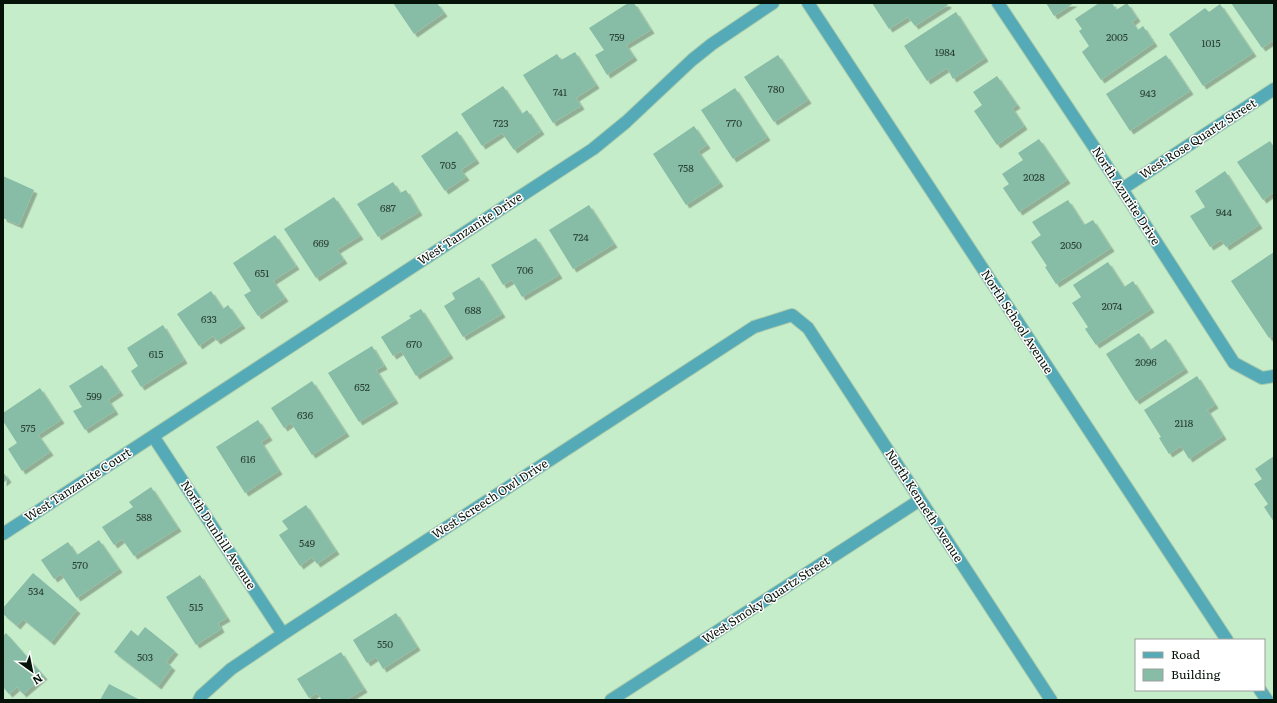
<svg xmlns="http://www.w3.org/2000/svg" width="1277" height="703" font-family="Literata,serif">
<defs>
<filter id="shadow"><feDropShadow dx="3.5" dy="3.5" stdDeviation="0" flood-color="#0004"/></filter>
</defs>
<rect width="100%" height="100%" fill="#c6edca"/>
<!-- building -->
<path fill="#87bca6" filter="url(#shadow)" d="M393 3H437L444 13 414 34Z
M628 3H634L651 30 626 45 634 57 607 75 595 55 604 50 589 28Z
M872 3H947L948 5 915 26 908 17 889 29Z
M1046 3H1074L1054 16Z
M1099 3H1112L1116 10 1127 3 1137 18 1132 22 1138 30 1143 26 1154 43 1101 80 1082 52 1089 46 1079 31 1082 29 1075 19Z
M1231 3H1274V40L1262 48Z
M1220 4 1253 53 1203 86 1169 34 1205 8 1209 12Z
M956 12 985 58 953 79 947 68 927 81 904 46Z
M575 52 596 85 576 98 581 106 553 123 523 75 557 54 561 60Z
M778 55 808 100 774 122 744 77Z
M1166 55 1190 91 1130 131 1106 94Z
M997 76 1017 105 1012 108 1024 126 997 145 974 111 982 105 973 92Z
M503 86 522 114 527 110 541 131 514 150 502 133 482 146 461 114Z
M735 88 767 137 733 159 701 110Z
M694 126 707 145 698 151 720 183 686 205 653 154Z
M457 131 476 160 461 170 466 177 445 191 421 156Z
M1039 139 1067 180 1019 212 1003 188 1009 184 1002 174 1023 160 1018 153Z
M1270 141 1274 147V192L1263 200 1237 162Z
M1225 171 1259 225 1226 247 1221 240 1210 247 1190 216 1205 207 1195 191Z
M3 176 34 190 19 225 3 218Z
M393 182 400 193 406 190 419 212 378 237 357 204Z
M334 197 360 236 337 250 344 260 316 278 284 229Z
M1068 200 1084 225 1093 220 1111 248 1056 284 1045 267 1047 266 1031 242 1041 235 1032 222Z
M589 205 614 244 573 269 549 230Z
M275 235 296 266 273 281 285 298 258 316 244 295 251 291 233 263Z
M536 238 559 275 522 297 512 280 503 285 491 265Z
M1274 252V335L1269 338 1231 281Z
M1108 262 1124 287 1133 281 1151 309 1096 345 1085 329 1088 327 1072 303 1081 297 1073 285Z
M479 277 502 314 463 337 444 306 455 299 452 293Z
M211 291 223 309 228 305 242 325 217 341 213 336 199 346 177 314Z
M421 309 450 355 416 376 401 351 393 356 381 337 411 318 409 316Z
M163 325 184 360 141 387 131 371 138 366 127 348Z
M1139 333 1150 350 1166 339 1185 369 1136 401 1106 354Z
M372 346 384 366 376 370 395 400 359 422 328 373Z
M102 365 120 392 108 400 115 411 85 430 73 411 82 407 69 386Z
M1197 376 1215 405 1207 410 1223 436 1189 459 1181 446 1169 454 1159 438 1161 437 1144 410Z
M312 381 346 433 312 455 291 423 284 428 271 408Z
M40 388 61 420 38 435 50 452 22 471 8 449 17 443 3 421V413Z
M258 420 269 437 261 442 279 471 245 493 216 447Z
M1274 456V522L1264 507 1268 504 1254 484 1262 479 1255 469Z
M3 472 8 479 3 483Z
M151 487 178 528 134 556 122 539 114 545 102 527 133 507 129 502Z
M306 505 336 551 317 564 312 557 300 566 279 535 288 529 282 521Z
M99 540 119 569 77 598 61 574 54 579 41 560 68 542 77 555Z
M33 573 77 610 51 642 23 619 17 626 3 614V608Z
M200 575 227 618 218 623 221 629 196 645 166 597Z
M396 613 417 647 383 669 376 657 367 663 353 640Z
M145 627 175 651 166 662 172 667 158 686 114 652 131 630 138 636Z
M6 633 44 676 23 694 17 687 9 694 3 687V636Z
M341 652 364 689 346 700H322L317 693 309 698 297 679Z
M109 684 140 700H100Z"/>
<g fill="none" stroke-linecap="round" stroke-linejoin="round">
<!-- minor casing -->
<g stroke="#a7caab" stroke-width="14">
<path id="minor" d="M808 3 1227 640
M998 3 1122 189 1234 363 1262 378 1274 376
M1122 189 1274 89
M153 436 283 634
M3 534 593 149 626 122 692 60 712 44 773 3
M1260 690 1267 700
M199 700 201 696 231 669 283 634 754 327 792 315 808 328 1051 700
M611 700 920 500"/>
</g>
<!-- minor -->
<use href="#minor" stroke="#54aab6" stroke-width="12"/>
</g>
<g text-anchor="middle" stroke-width="3" stroke-linejoin="round" paint-order="stroke">
<!-- number labels -->
<g font-size="10" fill="#263d30">
<text x="617" y="41">759</text>
<text x="1117" y="41">2005</text>
<text x="1211" y="47">1015</text>
<text x="945" y="56">1984</text>
<text x="776" y="93">780</text>
<text x="560" y="96">741</text>
<text x="1148" y="97">943</text>
<text x="501" y="127">723</text>
<text x="734" y="127">770</text>
<text x="448" y="169">705</text>
<text x="686" y="172">758</text>
<text x="1034" y="181">2028</text>
<text x="388" y="212">687</text>
<text x="1224" y="216">944</text>
<text x="581" y="241">724</text>
<text x="321" y="247">669</text>
<text x="1071" y="249">2050</text>
<text x="525" y="274">706</text>
<text x="262" y="277">651</text>
<text x="1112" y="310">2074</text>
<text x="473" y="314">688</text>
<text x="209" y="323">633</text>
<text x="414" y="348">670</text>
<text x="156" y="358">615</text>
<text x="1146" y="366">2096</text>
<text x="362" y="391">652</text>
<text x="94" y="400">599</text>
<text x="305" y="419">636</text>
<text x="1184" y="427">2118</text>
<text x="28" y="432">575</text>
<text x="248" y="463">616</text>
<text x="144" y="521">588</text>
<text x="307" y="547">549</text>
<text x="80" y="569">570</text>
<text x="36" y="595">534</text>
<text x="196" y="611">515</text>
<text x="385" y="648">550</text>
<text x="145" y="661">503</text>
</g>
<!-- street labels -->
<g font-size="12" fill="#061308" stroke="#fff">
<text transform="translate(1198 139) rotate(-33)" y="4">West Rose Quartz Street</text>
<text transform="translate(1126 196) rotate(57)" y="4">North Azurite Drive</text>
<text transform="translate(470 229) rotate(-33)" y="4">West Tanzanite Drive</text>
<text transform="translate(1017 322) rotate(57)" y="4">North School Avenue</text>
<text transform="translate(78 485) rotate(-33)" y="4">West Tanzanite Court</text>
<text transform="translate(490 499) rotate(-33)" y="4">West Screech Owl Drive</text>
<text transform="translate(924 506) rotate(57)" y="4">North Kenneth Avenue</text>
<text transform="translate(218 535) rotate(57)" y="4">North Dunhill Avenue</text>
<text transform="translate(766 600) rotate(-33)" y="4">West Smoky Quartz Street</text>
</g>
</g>
<!-- border -->
<rect width="1277" height="703" fill="none" stroke="#061308" stroke-width="8"/>
<!-- legend -->
<rect x="1135" y="639" width="130" height="52" fill="#ffffff" stroke="#9ba19c"/>
<rect x="1143" y="652" width="20" height="6" fill="#54aab6" stroke="#9ba19c"/>
<text x="1171" y="659" font-size="12" fill="#061308">Road</text>
<rect x="1143" y="669" width="20" height="12" fill="#87bca6" stroke="#9ba19c"/>
<text x="1171" y="679" font-size="12" fill="#061308">Building</text>
<!-- north arrow -->
<g transform="translate(32 671) rotate(147)" stroke="#ffffff" stroke-width="3" paint-order="stroke">
<path d="M0-3L7 15L0 10L-7 15Z" fill="#061308"/>
<text y="-6" font-size="11" font-weight="bold" text-anchor="middle" fill="#061308">N</text>
</g>
</svg>
